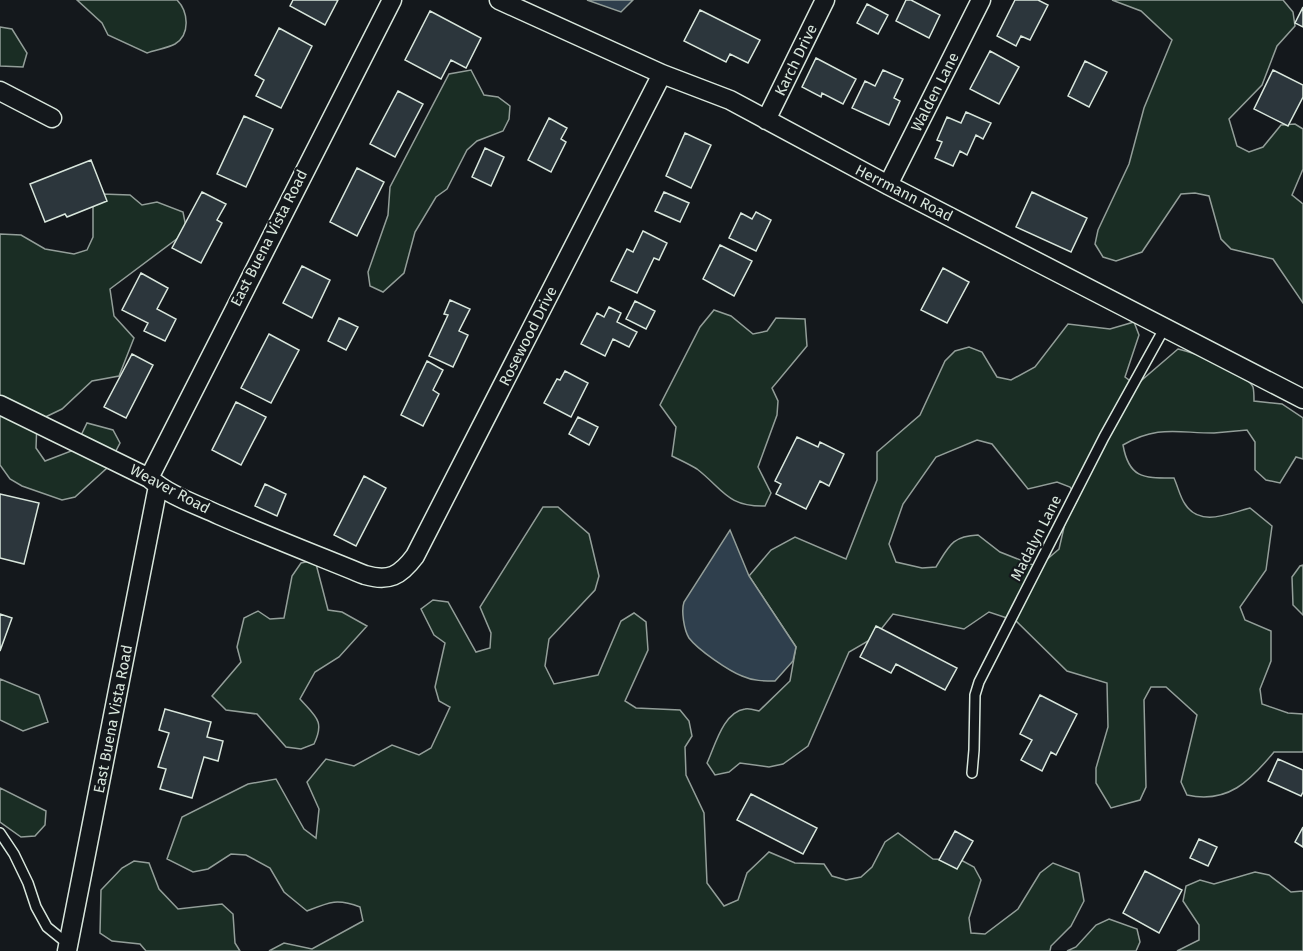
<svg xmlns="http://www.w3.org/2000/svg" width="1303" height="951" font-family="'Fira Sans',sans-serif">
<rect width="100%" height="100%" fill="#14181c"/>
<!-- green -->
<path fill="#1a2d24" stroke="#939e99" stroke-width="1.5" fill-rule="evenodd" d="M77 0H177C188 11 191 34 175 44 168 48 155 50 147 53L108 35 102 23Z
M1112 0H1283L1293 12 1295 26 1277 46 1262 85 1229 119 1237 146 1249 152 1263 147 1281 125 1295 124 1303 129V169L1292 195 1303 204V303L1273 259 1231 249 1221 239 1209 196 1195 193 1181 194 1142 252 1116 261 1103 257 1095 244 1098 230 1129 164 1144 108 1172 40 1141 11Z
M0 27 12 29 27 53 23 67 0 66Z
M471 70 484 95 498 97 510 106 509 119 503 131 477 141 467 150 447 189 436 197 415 232 404 273 383 292 370 286 368 272 388 215 390 187 449 74Z
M102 194 130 195 142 205 157 202 183 212 186 227 178 238 110 289 114 316 134 338 119 376 92 381 62 409 37 421 36 448 45 461 74 450 87 423 113 430 120 443 107 468 75 497 62 500 22 486 10 479 0 465V234L21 235 45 249 74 254 87 250 93 237V207Z
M714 310 731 316 753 334 767 331 776 318 805 319 807 346 772 388 778 401 777 415 758 467 771 493 765 506C727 507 723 489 697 469 689 464 680 460 672 456L676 427 660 405 700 327Z
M1134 322 1139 335 1125 377 1136 385 1178 349C1195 353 1245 371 1253 387 1254 391 1254 397 1254 401L1282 404 1303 418V459L1296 457 1280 483 1266 480 1255 470V442L1247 430C1236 431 1225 432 1214 433 1177 433 1158 425 1123 445 1129 479 1144 478 1174 478 1178 487 1180 497 1185 504 1200 528 1230 513 1250 508L1272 526 1266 570 1240 607 1245 620 1271 631V661L1260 689 1262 704 1288 713 1303 714V752H1274C1250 781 1228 804 1187 795L1181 782 1197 715 1166 687H1151L1144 700 1146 787 1140 800 1111 808 1096 783V768L1108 727 1107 683 1067 671 1016 621 989 612 964 629 893 614 875 637 849 652 808 746 783 764 769 767 740 763 729 772 715 775 707 763C715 746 723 712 745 709 749 708 755 710 759 711L790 681 796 647 749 576 771 550 795 537 846 559 877 480V452L920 415 945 361 955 351 969 347 982 352 997 377 1011 380 1035 367 1068 324 1110 329ZM977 440 992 444 1028 489 1057 482 1070 487 1078 499 1065 523 1059 549 1038 567 1000 552 978 535C952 536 949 546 936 567L922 568 896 562 889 544 903 504 936 457Z
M543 507H558L589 534 599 576 595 590 549 639 545 666 554 684 598 675 621 621 634 613 646 622 648 650 625 701 636 708 680 710 689 721 692 736 685 747 686 775 704 813 707 883 724 906 738 900 747 873 769 852 795 863 824 864 832 876 846 880 861 877 872 867 885 842 898 833 933 859 961 860 974 867 981 880 969 918 971 933 985 934 1018 909 1040 873 1053 863 1079 873 1084 901 1071 926 1051 946 1050 951H269L284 943 312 949 363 921 360 907C337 898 329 902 307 911L284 892 270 868 246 855 231 854 208 869 193 872 167 859 182 817 248 784 276 779 304 829 316 838 319 809 307 782 326 759 354 766 392 745 419 755 431 748 450 707 439 701 435 687 445 643 434 635 421 609 433 600 448 602 476 652 490 648 491 633 480 607Z
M315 560 328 610 342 612 367 626 339 657 315 672 300 699C316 717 325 721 314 744L301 749 286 747 257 714 226 710 212 696 241 662 237 647 244 618 258 611 270 619 284 618 292 576 301 563Z
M1303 565V615L1293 605 1292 577 1300 566Z
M0 679 39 695 48 722 23 731 0 720Z
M0 788 46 811 45 825 35 836 21 837 0 822Z
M134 861 149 863 159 889 178 909 222 904 233 914 235 943 240 951H146L140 944 112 941 100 933 101 890 122 868Z
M1255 872 1269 875 1291 892 1303 891V951H1177L1199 940V925L1183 901 1186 886 1200 880 1214 884Z
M1109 919 1137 929 1140 942 1136 951H1067L1076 947 1096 925Z"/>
<!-- water -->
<path fill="#2f3f4d" stroke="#939e99" stroke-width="1.5" d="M587 0H633L621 12Z
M730 530 749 576 796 647 793 661 775 681C764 681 753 681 742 676 729 671 698 650 689 638 684 630 681 611 684 602Z"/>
<!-- building -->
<path fill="#2c363c" stroke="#d8e6dc" stroke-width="1.5" d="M293 0H338L325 25 290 6Z
M906 0H911L940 15 929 38 896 21Z
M1015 0H1038L1048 5 1030 40 1021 36 1016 46 997 36Z
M867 4 888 15 878 34 857 23Z
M1303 7V27L1295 23Z
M700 10 760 40 748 63 730 54 726 62 684 41Z
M430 11 481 38 466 68 451 60 441 79 405 60Z
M279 28 312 46 281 108 256 96 264 80 255 75Z
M990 51 1019 67 999 104 970 89Z
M816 58 856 79 843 104 822 93 821 97 802 87Z
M1085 61 1107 72 1089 107 1068 96Z
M883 70 903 79 894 98 900 101 889 125 852 108 865 81 875 86Z
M1273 70 1303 85V97L1288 126 1254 109Z
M398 91 423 104 395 157 370 144Z
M966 112 991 123 983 139 976 135 967 155 960 151 953 166 935 158 942 142 937 140 947 117 961 123Z
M244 116 273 129 246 187 217 174Z
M549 118 567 128 561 139 566 142 551 172 528 160Z
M685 133 711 145 691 188 666 176Z
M485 148 504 157 491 186 472 177Z
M91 160 107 201 67 217 65 214 45 222 30 184Z
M357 168 384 182 357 236 330 222Z
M202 192 226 204 217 220 222 223 201 263 172 248Z
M664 192 689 203 680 222 655 211Z
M1032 192 1087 218 1071 252 1016 227Z
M756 212 771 220 756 251 729 238 741 213 752 219Z
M643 231 667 243 659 260 654 258 637 293 611 281 627 249 633 252Z
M720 245 752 261 734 296 703 279Z
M302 266 330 280 312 318 283 303Z
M943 268 969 282 947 323 921 310Z
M141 273 168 288 157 309 176 319 165 341 144 331 148 323 122 310Z
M450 300 470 309 459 331 468 335 453 367 429 356 448 315 444 314Z
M635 301 655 311 646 329 626 319Z
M609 307 621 313 617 322 637 332 629 347 613 339 605 356 581 344 597 313 604 317Z
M339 318 358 327 346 350 328 341Z
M269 334 299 350 271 403 241 388Z
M132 354 153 365 126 418 104 407Z
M427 361 443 370 433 390 439 394 423 426 401 415Z
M565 371 588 383 571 417 544 403 557 379 560 380Z
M236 402 266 417 241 465 212 450Z
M578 417 598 427 589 445 569 434Z
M797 437 818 447 820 442 844 454 829 486 820 481 806 509 776 494 781 484 775 481Z
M364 476 386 488 356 546 334 535Z
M265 484 286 494 277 516 255 506Z
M0 494 39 503 24 564 0 558Z
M0 614 12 618 0 651Z
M876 626 957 668 945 690 896 664 891 673 860 657Z
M1040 695 1077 714 1056 755 1051 752 1042 771 1021 760 1032 740 1020 734Z
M165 709 211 722 207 737 223 741 218 761 204 757 192 798 160 789 166 769 158 767 169 733 159 730Z
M1278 759 1303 770V792L1301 796 1268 781Z
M751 794 817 828 803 854 737 820Z
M1303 827V847L1295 842Z
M955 831 973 841 957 869 939 860Z
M1199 839 1217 847 1208 866 1190 858Z
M1145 871 1182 890 1159 933 1123 913Z"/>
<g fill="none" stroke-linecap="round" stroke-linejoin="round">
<!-- lane casing -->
<g stroke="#d8e6dc" stroke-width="12">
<path id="lane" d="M972 773 974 750 975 695 979 682 1104 437 1165 327
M0 833 14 854 28 883 36 907 47 927 68 944"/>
</g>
<!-- street casing -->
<g stroke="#d8e6dc" stroke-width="21">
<path id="street" d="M499 0 662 74 730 100 888 185 1303 399
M0 91 52 118
M766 120 825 0
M888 185 981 0
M0 405 149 478C168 495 195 504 219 515 267 536 316 555 365 575 389 582 400 576 415 556L662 74
M149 478 392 0
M67 951 158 486"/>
</g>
<!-- lane -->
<use href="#lane" stroke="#14181c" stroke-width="9"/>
<!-- street -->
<use href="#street" stroke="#14181c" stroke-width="18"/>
</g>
<g text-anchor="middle" stroke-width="4.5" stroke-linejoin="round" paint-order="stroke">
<!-- street labels -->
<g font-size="15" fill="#d8e6dc" stroke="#14181c">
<text transform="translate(796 60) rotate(-64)" y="5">Karch Drive</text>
<text transform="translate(935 92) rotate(-63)" y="5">Walden Lane</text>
<text transform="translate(904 193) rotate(27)" y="5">Herrmann Road</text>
<text transform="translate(269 238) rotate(-63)" y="5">East Buena Vista Road</text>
<text transform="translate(528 336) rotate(-63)" y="5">Rosewood Drive</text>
<text transform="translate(170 489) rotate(28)" y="5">Weaver Road</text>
<text transform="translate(1036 538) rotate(-63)" y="5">Madalyn Lane</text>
<text transform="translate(113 719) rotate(-79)" y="5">East Buena Vista Road</text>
</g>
</g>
</svg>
